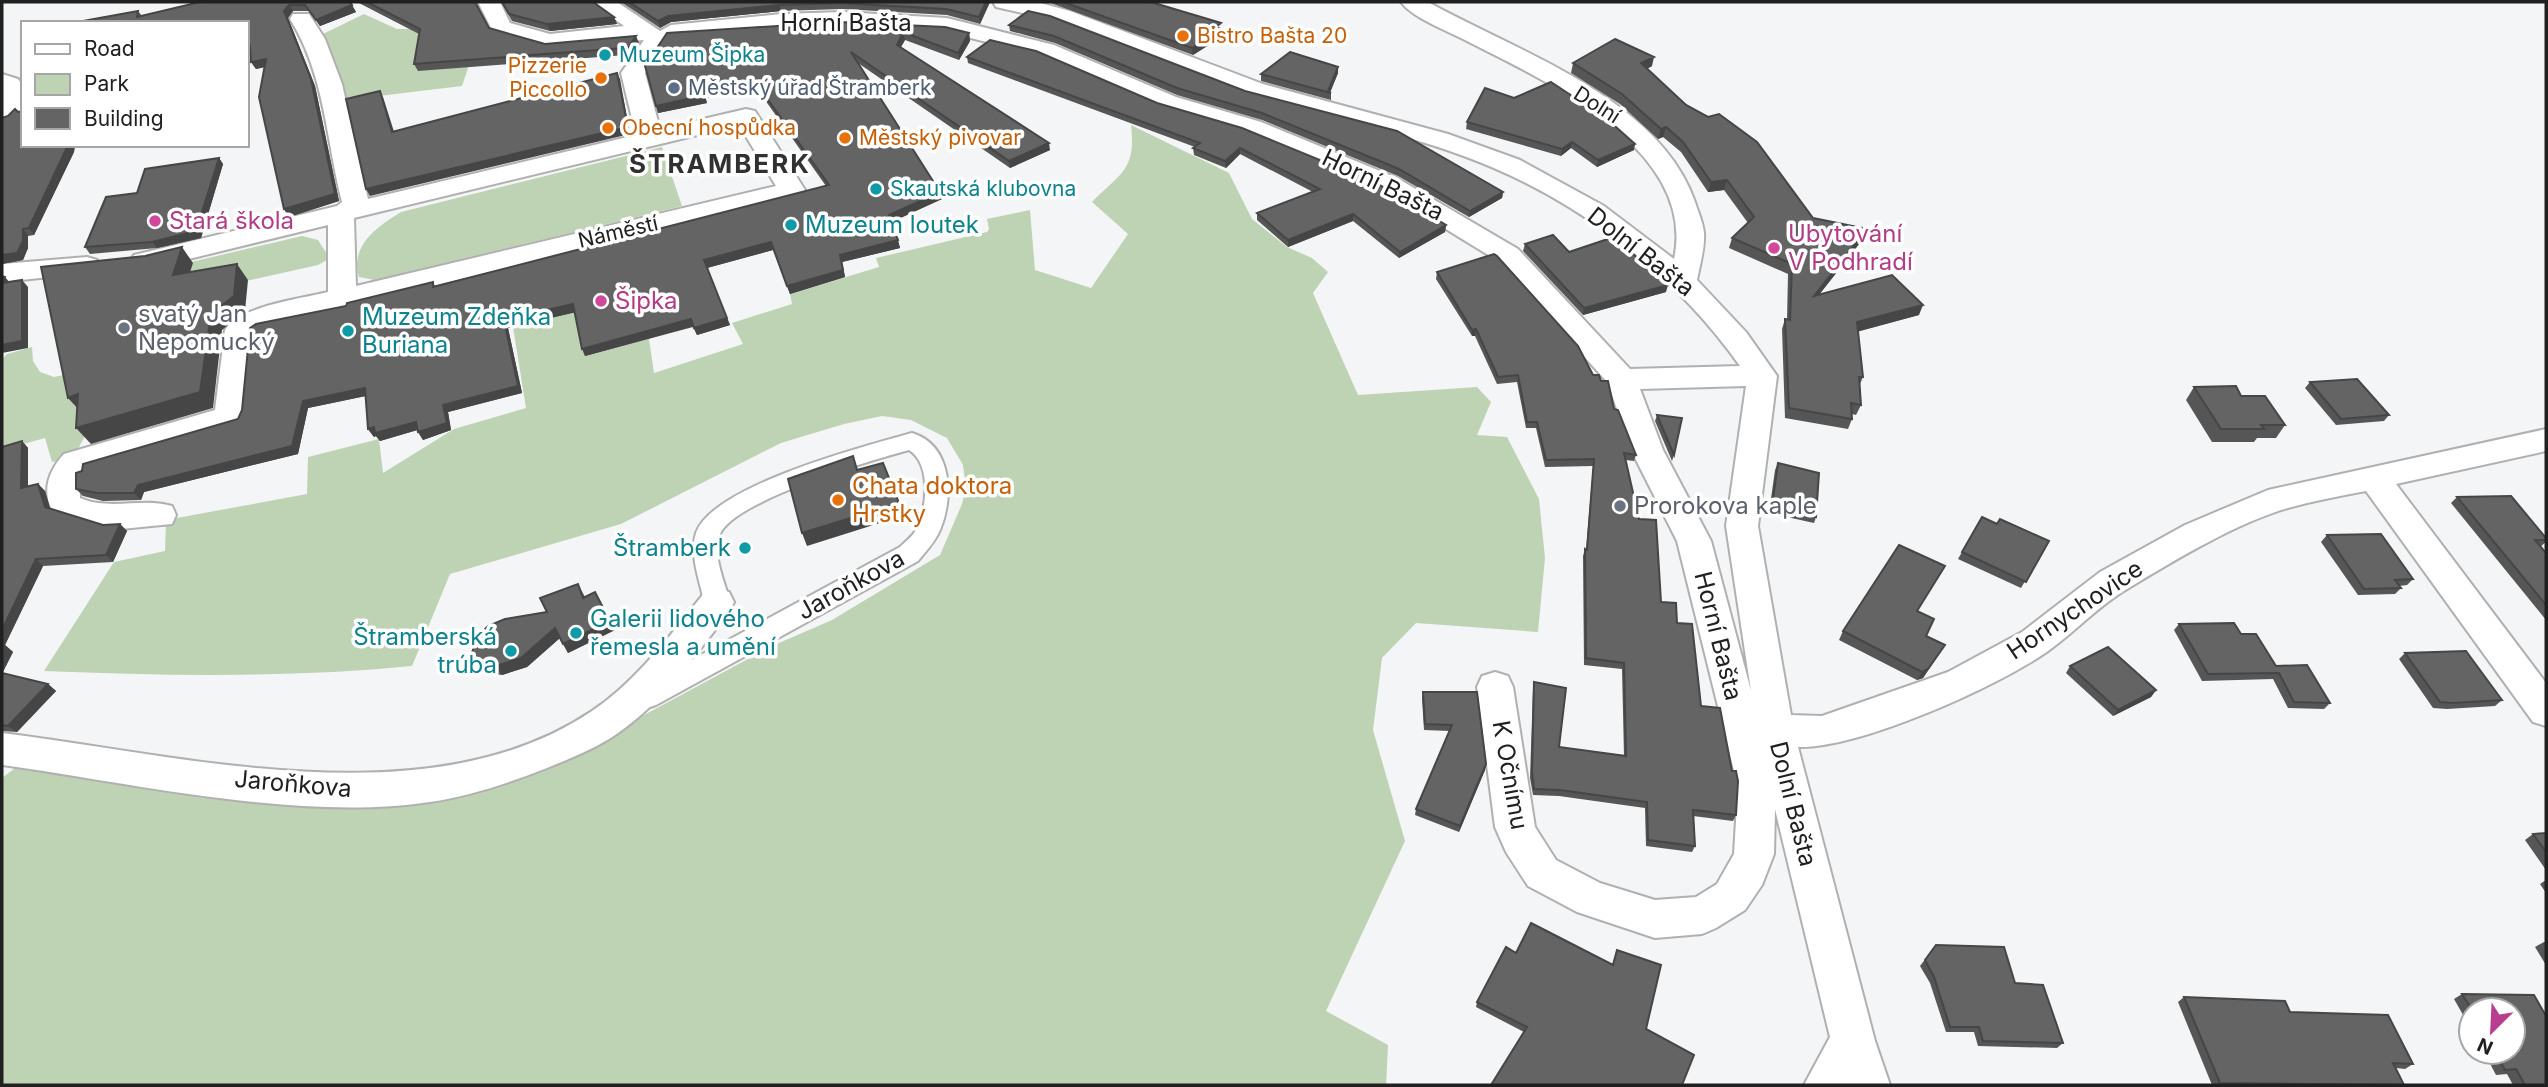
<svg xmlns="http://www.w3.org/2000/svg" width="2548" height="1087" font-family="Inter,sans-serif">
<rect width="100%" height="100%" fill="#f4f5f6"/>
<!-- green -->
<path fill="#bed3b3" d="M364 14 397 29H428L469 65 462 86 345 100 323 34Z
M1131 125 1229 173 1252 219 1287 247 1312 258 1328 272 1313 293 1358 395 1477 387 1491 402 1477 435 1507 437 1539 499 1545 558 1538 632 1416 623 1382 658 1373 730 1405 841 1326 1011 1388 1045 1386 1085H2V778L23 762 250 796 546 768 772 646 832 620 940 555 962 504 966 487 963 465 947 438 911 420 882 416 844 424 781 443 621 524 450 574 412 666C289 678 167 676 44 671L114 562 165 551 166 520 307 494 308 457 379 439 383 473 454 429 526 408 513 327 577 312 649 339 654 373 743 344 732 323 792 304 790 294 879 267 876 258 987 232 989 229 987 219 1030 210 1035 270 1091 288 1128 234 1092 202C1122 172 1136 170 1131 125Z
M662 147 682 206 375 280 359 277C350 245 377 227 401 212Z
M302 236 318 240 327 254V260L318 265 228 285 140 274Z
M32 347 33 361 40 372 54 377 96 368 91 425 73 458 52 462 45 438 2 450V359L7 354Z"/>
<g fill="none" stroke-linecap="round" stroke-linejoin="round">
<!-- pedestrian casing -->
<g stroke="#b0b0b1" stroke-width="4">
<path id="pedestrian" d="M912 433C952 445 954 497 940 530 935 542 926 551 918 561L656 705 647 708 638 705 634 697 638 689 900 547C905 542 912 537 916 530 927 510 932 464 909 450 872 460 735 500 720 534 711 553 725 583 730 602L726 609 717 612 708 609 704 602C700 580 689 555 696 533 712 486 865 446 912 433Z"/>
</g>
<!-- minor casing -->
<g stroke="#b0b0b1" stroke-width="4">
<path id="minor" d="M478 2H500L510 23 550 34 624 26 591 2H617L660 31 671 25 781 14 842 12 947 18 1054 45 1176 97 1261 122 1397 178 1518 249 1630 369 1740 366C1672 270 1572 195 1461 155 1391 129 1317 118 1246 95 1190 76 1138 50 1083 30 1055 19 1026 14 996 7L993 2H1037L1070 11 1263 84 1448 134 1520 160 1604 206 1674 259C1698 148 1543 80 1465 40 1448 31 1411 17 1401 2H1428C1516 51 1659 98 1695 202 1698 212 1703 222 1704 233 1705 248 1700 264 1697 280L1746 332 1777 376 1758 526 1791 715 1822 716 1948 672 2022 632 2100 572 2185 525 2268 490 2546 429V451L2396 484 2546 683V726L2533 722 2366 491C2340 496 2313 501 2288 508 2236 523 2173 561 2127 589 2098 606 2075 632 2048 651 1997 687 1858 749 1798 747L1875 1041 1890 1085H1804L1830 1037 1775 809 1774 854 1762 885 1745 910 1716 928 1702 934 1655 938 1577 912 1528 886 1506 852 1495 827 1477 687 1482 676 1495 672 1508 676 1513 687 1535 827 1556 860 1600 883 1655 900 1696 897 1717 884 1734 854 1738 787 1677 541 1631 450 1608 383 1498 261 1379 188 1243 132 1158 107 1038 55 947 32 842 26 668 38 645 73 660 129 746 109 755 111 805 190 801 196 264 327 253 334 245 417 241 425 86 470 80 477V498C111 511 142 497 172 506L176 515 172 524 111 530 53 512C41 491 49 470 64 454L215 410 225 330C240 306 300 299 328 292V225L144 270 134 267 130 261 134 255 337 206 342 202C326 139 325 75 290 19L293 14H309L325 39 342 84 368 199 636 135 621 73 644 40 549 48 493 32ZM739 125 776 186 356 286 354 218ZM1746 386 1726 526 1751 691 1711 541 1663 450 1640 389Z
M2 74 18 79 23 86V109L11 121 2 123Z
M87 257 97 260 101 266 97 272 2 282V264Z
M717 589 729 592 734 602 729 612C696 654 663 702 618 733 597 748 571 758 547 768 509 783 470 796 430 802 300 822 133 783 2 765V733C183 755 429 821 592 711 637 681 671 634 705 592Z"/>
</g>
<!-- pedestrian -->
<use href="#pedestrian" fill="#fff" fill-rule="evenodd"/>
<!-- minor -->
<use href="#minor" fill="#fff" fill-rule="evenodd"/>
</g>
<!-- wall -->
<path fill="#565656" d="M200 2H350L356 12 320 26 309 11H293L288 18 315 86 339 201 289 217 284 209 264 67 256 69 251 62V51L248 47 72 23 138 11 142 16Z
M357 2H477L476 3 489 28 545 44 639 43 627 59 626 55 418 71 414 64 419 34Z
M501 2H593L614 17 617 24 550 31 512 21Z
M621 2H990L980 24 947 15 842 9 781 11 671 22 660 28Z
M1048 2H1151L1221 29 1223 36 1193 55Z
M1028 11 1503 192 1502 198 1469 217 1398 176 1262 120 1177 95 1055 43 1010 31 1009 25Z
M840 22 969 33 970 41 959 60 905 40 901 47 1050 150 1010 168 858 63 940 192 942 199 892 222 900 248 842 262 845 277 790 294 773 250 707 268 730 325 697 335 693 327 585 356 575 312 508 328 522 393 448 412 451 430 423 440 417 430 380 441 376 436 374 437 368 429 366 396 308 408 298 454 144 492 141 500 103 501 83 496 76 489 238 419 346 306 433 282 435 286 826 186 755 86 705 98 707 103 658 113 656 106Z
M967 57 1157 103 1446 225 1445 232 1399 258 1353 221 1288 247 1257 220V213L1313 192 1240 154 1226 168 1194 155 1193 148 1195 147 968 63Z
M1573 63 1652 66 1647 69 1813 218 1863 239 1819 295 1919 315 1858 331 1863 377 1860 384 1861 405 1856 415 1852 414V419L1848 429 1785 418 1782 329 1785 319H1787L1788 274 1729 248 1732 238 1748 223 1724 190 1708 192 1681 152 1663 137 1658 139 1620 104 1571 73Z
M1338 73 1330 92 1331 93V100L1261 81V74Z
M18 112 23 145H75L74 152 34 235 28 236V248L23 260 2 264V118Z
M1467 122 1634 150 1597 167 1571 148 1561 156 1466 129Z
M219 158 223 164 201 238 157 248 90 254 85 247 137 193Z
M1525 244 1569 252 1666 292 1583 315 1523 251Z
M1437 272 1601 381 1636 455 1634 461 1626 460 1639 519 1661 602 1677 623 1701 706 1736 815 1733 821 1693 816 1695 846 1692 852 1646 846 1645 808 1559 796 1533 795 1530 778 1533 689 1534 682 1559 747 1624 756 1622 669 1584 665 1583 556 1585 549 1586 550 1593 466 1545 467 1536 428H1526L1517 382 1497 384 1475 336H1472L1436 279Z
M2310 382 2389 415 2384 421 2336 425 2305 388Z
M2194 387 2241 396 2285 425 2276 438H2257L2254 442H2212L2186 400Z
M1657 415 1674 455 1672 461 1655 421Z
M22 441 28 448V486L38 484 45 491 50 509 103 525 120 524 127 531 113 562 43 566 5 645 13 652 2 673 48 684 56 691 17 732 2 731V447Z
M1778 463 1816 517 1814 523 1769 513 1775 470Z
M2457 497 2546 538V542L2540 547 2546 553V620L2451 503Z
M1982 517 1997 524 2049 541 2021 588 1958 559Z
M2327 535 2413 579 2407 585 2399 586 2401 588 2395 594 2358 595 2321 542Z
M578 584 585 597 615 630 568 653 560 638 527 667 502 675 488 673 478 665 471 656 547 612Z
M1918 611 1926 636 1945 645 1923 678 1917 680 1839 640 1843 631Z
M2179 624 2241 634 2276 666 2330 703 2324 709 2288 708 2273 679 2202 681 2174 630Z
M2405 653 2502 700 2495 706 2447 709 2433 708 2399 659Z
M2070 666 2156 690 2151 697 2113 716 2066 673Z
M1423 692 1486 764 1485 770 1459 832 1415 815 1416 809 1450 731 1424 730 1422 698Z
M2546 833V870L2525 840 2533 834Z
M2546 880V893L2540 884Z
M2544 942H2546V965L2535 947Z
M1936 945 2015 983 2063 1043 2057 1048 1978 1046 1974 1032H1946L1930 983 1920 966Z
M1617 950 1661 965 1524 1032 1476 1007 1477 1002 1516 953 1612 965Z
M2462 994 2546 1085H2513L2507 1074 2496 1075 2484 1052H2513L2471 1010V1029L2454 999Z
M2184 997 2290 1012 2413 1064 2405 1069 2396 1068 2404 1085H2212L2178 1002Z"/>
<!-- shaded-wall -->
<path fill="#464646" d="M986 2H990L980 24 979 17Z
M289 5 293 11 288 18 315 86 339 201 289 217 284 209V11Z
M352 5 356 12 320 26 316 20Z
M779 5 781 11 671 22 660 28 658 21 668 16Z
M614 17 617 24 550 31 547 24Z
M1223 30V36L1193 55 1192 48Z
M903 32 905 40 898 52 897 45Z
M969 33 970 41 959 60 958 53Z
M636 36 639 43 627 59 625 52Z
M1654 57 1652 66 1639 73 1641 63Z
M266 59 270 66 256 69 251 62Z
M1338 67V73L1330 93 1328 92Z
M617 73 620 79 630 134 370 196 366 189Z
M753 79 755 86 705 98 703 90Z
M380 91 383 97 396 138 392 132Z
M705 95 707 103 658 113 656 106Z
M1666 127 1663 137 1658 139 1661 129Z
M1572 142 1571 148 1561 156 1562 149Z
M1049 143 1050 150 1010 168 1009 161Z
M1635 144 1634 150 1597 167 1598 160Z
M68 145H75L74 152 34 235 29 228Z
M1240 148V154L1226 168 1225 161Z
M219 158 223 164 201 238 157 248 152 242Z
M1727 180 1724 190 1708 192 1711 182Z
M940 192 942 199 891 222 889 215Z
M1503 192 1502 198 1469 217 1470 211Z
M1353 214V221L1288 247V240Z
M1446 225 1445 232 1399 258 1400 252Z
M23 229 28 236V248L23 260 2 264V255Z
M1867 229 1863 239 1810 306 1814 296Z
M898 240 900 248 842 262 845 277 790 294 787 286 840 255Z
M771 242 773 250 707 268 704 260Z
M182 247 193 263 184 291 173 275Z
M237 264 248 280 245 311 222 330 213 408 91 444 76 428 211 314Z
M5 277 11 284 2 283Z
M22 280 28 287V348L2 353V345Z
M1668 285 1666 292 1583 315 1584 308Z
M573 304 577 312 508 328 522 393 448 412 451 430 423 440 418 432 443 405 504 320Z
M1923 305 1919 315 1853 333 1857 322Z
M727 318 730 325 697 335 694 328Z
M691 319 694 326 585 356 582 349Z
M1476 329 1475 336H1472V330Z
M365 388 370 395 308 408 298 454 144 492 141 500 134 493 138 485 303 401Z
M78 394 82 413 68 398Z
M416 422 421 429 380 441 376 436 374 437 368 429Z
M22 441 28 448V495L21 488Z
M38 484 45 491 52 514 45 507Z
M899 503 902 516 807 546 802 533Z
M120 524 127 531 113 562 106 555Z
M36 559 43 566 5 645 13 652 2 674V630Z
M595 592 615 630 568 653 563 644Z
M555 628 561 637 527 667 502 675 496 666Z
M1945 645 1923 678 1917 680 1922 672Z
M48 684 56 691 17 732 8 726Z
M2156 690 2151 697 2113 716 2118 710Z
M1486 764 1485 770 1459 832 1460 826Z"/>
<!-- building -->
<path fill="#646464" stroke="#464646" stroke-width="2" d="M200 2H350L352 5 316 20 305 5H289L284 11 311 79 335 194 284 209 259 97 266 59 251 62 250 46 248 47 247 42V23H72L138 11 137 17Z
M367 2H475L489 28 545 44 636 36 625 52 624 48 414 64 420 29Z
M502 2H593L614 17 547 24 509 14Z
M629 2H986L979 17 946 9 840 3 779 5 668 16 658 21Z
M1063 2H1151L1221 23 1216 27 1223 30 1192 48Z
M1028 11 1050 16 1245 91 1397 131 1503 192 1470 211 1399 169 1262 113 1177 88 1054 36 1009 25Z
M840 22 945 27 969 33 958 53 903 32 897 45 1049 143 1009 161 851 52 940 192 889 215 898 240 840 255 843 270 787 286 771 242 704 260 727 318 694 328 691 319 582 349 573 304 504 320 518 386 443 405 447 423 418 432 416 422 375 433 374 427 368 429 365 388 303 401 292 446 138 485 134 493H97L76 489V473L82 471 83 464 238 419 242 410 250 328 256 324 346 306 347 303 433 282V287L829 185 753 79 703 90 705 95 656 106 645 66 667 33Z
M1615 39 1654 57 1641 63 1686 105 1708 117 1719 114 1757 142 1813 218 1867 229 1814 296 1892 275 1923 305 1857 322 1863 377H1859L1861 405 1851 403 1852 419 1789 408 1785 319 1790 320 1792 264 1732 238 1754 217 1727 180 1711 182 1683 142 1666 127 1661 129 1622 94 1573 63Z
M990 40 1036 51 1157 103 1242 128 1378 184 1446 225 1400 252 1353 214 1288 240 1257 213 1320 189 1240 148 1225 161 1193 148 1200 143 967 57Z
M1290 52 1338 67 1328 91 1331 93 1261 74Z
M617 73 628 127 366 189 346 99 380 91 392 132Z
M1551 82 1607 119 1635 144 1598 160 1572 142 1562 149 1467 122 1485 88 1514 98Z
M15 109 18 112 23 111V145H68L29 228 23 229V241L17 253 2 255V118L8 116Z
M219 158 196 231 152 242 85 247 106 197 137 193 145 169Z
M1553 235 1569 252 1614 237 1668 285 1584 308 1525 244Z
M182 247 173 275 237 264 234 296 211 314 200 392 76 428 78 394 68 398 41 267 145 256Z
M1494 254 1497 256 1578 346 1593 375H1599L1601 381H1608L1614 409 1618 410 1636 455 1624 453 1639 519 1656 520 1661 602 1676 603 1677 623 1692 624 1701 706 1720 708 1732 771H1736L1738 781 1736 815 1693 810 1695 846 1648 840 1647 802 1560 790 1534 789 1532 772 1534 682 1566 688 1559 747 1626 756 1624 663 1586 658 1585 549 1587 550 1594 459 1546 460 1537 422H1527L1518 375 1498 377 1476 329 1472 330 1437 272Z
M2 276 5 277 2 283 22 280V341L2 345Z
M2357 379 2389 415 2341 419 2310 382Z
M2236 386 2241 396H2265L2285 425H2261L2264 429H2221L2194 387Z
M1657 415 1682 418 1674 455Z
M22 441 21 488 38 484 45 507 103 525 120 524 106 555 36 559 2 630V447Z
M853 456 857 470 883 463 899 503 802 533 788 479Z
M1778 463 1819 473 1816 517 1772 506Z
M2511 496 2546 538V540H2535L2546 553V605L2457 497Z
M1982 517 1997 524 2000 519 2049 541 2026 582 1962 552Z
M2381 534 2413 579 2395 580 2401 588 2364 589 2327 535Z
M1899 545 1945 566 1917 611 1934 619 1926 636 1945 645 1928 669 1922 672 1843 631Z
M578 584 583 598 595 592 610 621 563 644 555 628 521 658 496 666 481 663 471 656 477 637 488 626 505 619 547 612 540 598Z
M2234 623 2241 634H2256L2276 666 2307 665 2330 703 2294 702 2279 673 2208 674 2179 624Z
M2108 647 2156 690 2118 710 2070 666Z
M2466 651 2502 700 2453 703 2440 702 2405 653Z
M2 673 48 684 8 726 2 725Z
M1423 692H1477L1486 764 1460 826 1416 809 1452 725 1425 724Z
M2546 833V852L2533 834Z
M1531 923 1613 965 1617 950 1661 965 1646 1029 1694 1055 1682 1085H1491L1527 1027 1477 1002 1506 947 1516 953Z
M1936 945 2004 947 2015 983 2043 985 2063 1043 1983 1041 1979 1027H1950L1934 977 1925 960Z
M2462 994 2534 995 2546 1016V1085H2525L2516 1069 2505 1070 2495 1052H2513V1010H2472Z
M2184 997 2285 1001 2290 1012 2388 1015 2413 1064 2393 1063 2404 1085 2220 1083Z"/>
<!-- markers -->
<g fill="#e8710a" stroke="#fff" stroke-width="2.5">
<circle cx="1183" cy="36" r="7"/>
<circle cx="601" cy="78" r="7"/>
<circle cx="608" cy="128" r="7"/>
<circle cx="845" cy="138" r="7"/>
<circle cx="838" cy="500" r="7"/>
</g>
<g fill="#0f9aa8" stroke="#fff" stroke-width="2.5">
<circle cx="605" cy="55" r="7"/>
<circle cx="876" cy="189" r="7"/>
<circle cx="791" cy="225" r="7"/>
<circle cx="348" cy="331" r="7"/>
<circle cx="745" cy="548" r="7"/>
<circle cx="576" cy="633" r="7"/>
<circle cx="511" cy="651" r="7"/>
</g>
<circle fill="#5c6f8a" stroke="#fff" stroke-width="2.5" cx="674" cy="88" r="7"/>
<g fill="#d1479c" stroke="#fff" stroke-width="2.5">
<circle cx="155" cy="221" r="7"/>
<circle cx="1774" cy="248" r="7"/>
<circle cx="601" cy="301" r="7"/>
</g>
<g fill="#6b7280" stroke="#fff" stroke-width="2.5">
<circle cx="124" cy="328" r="7"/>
<circle cx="1620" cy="506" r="7"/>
</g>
<g text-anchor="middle" stroke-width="7" stroke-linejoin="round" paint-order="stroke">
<!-- far-food labels -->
<g font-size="21" fill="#c56008" stroke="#fff" text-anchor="start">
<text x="1197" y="43">Bistro Bašta 20</text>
<text x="587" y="73" text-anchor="end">Pizzerie<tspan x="587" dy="24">Piccollo</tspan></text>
<text x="622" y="135">Obecní hospůdka</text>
<text x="859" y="145">Městský pivovar</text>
</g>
<!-- far-culture labels -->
<g font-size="21" fill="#0d838f" stroke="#fff" text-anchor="start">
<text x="619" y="62">Muzeum Šipka</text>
<text x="890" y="196">Skautská klubovna</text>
</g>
<!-- far-service labels -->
<g font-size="21" fill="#4e5e75" stroke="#fff" text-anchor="start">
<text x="688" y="95">Městský úřad Štramberk</text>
</g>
<!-- far-street labels -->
<g font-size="21" fill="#202020" stroke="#fff">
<text transform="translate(1597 105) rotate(32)" y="7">Dolní</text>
<text transform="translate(618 232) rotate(-13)" y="7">Náměstí</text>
</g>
<!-- street labels -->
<g font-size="24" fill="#202020" stroke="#fff">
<text x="846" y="31">Horní Bašta</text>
<text transform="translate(1383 185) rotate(26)" y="8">Horní Bašta</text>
<text transform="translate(1641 252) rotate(38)" y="8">Dolní Bašta</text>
<text transform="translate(851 585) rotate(-29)" y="8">Jaroňkova</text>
<text transform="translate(2075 610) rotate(-34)" y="8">Hornychovice</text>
<text transform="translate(1718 636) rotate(76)" y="8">Horní Bašta</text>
<text transform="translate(1510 775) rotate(80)" y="8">K Očnímu</text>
<text transform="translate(293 784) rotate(5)" y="8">Jaroňkova</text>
<text transform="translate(1793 804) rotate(76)" y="8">Dolní Bašta</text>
</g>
<!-- hotel labels -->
<g font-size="24" fill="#b23c85" stroke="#fff" text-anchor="start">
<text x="169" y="229">Stará škola</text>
<text x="1788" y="242">Ubytování<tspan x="1788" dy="28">V Podhradí</tspan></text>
<text x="615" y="309">Šipka</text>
</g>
<!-- culture labels -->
<g font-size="24" fill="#0d838f" stroke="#fff" text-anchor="start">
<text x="805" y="233">Muzeum loutek</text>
<text x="362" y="325">Muzeum Zdeňka<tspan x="362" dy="28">Buriana</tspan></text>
<text x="731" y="556" text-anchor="end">Štramberk</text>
<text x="590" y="627">Galerii lidového<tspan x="590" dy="28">řemesla a umění</tspan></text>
<text x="497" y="645" text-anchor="end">Štramberská<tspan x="497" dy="28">trúba</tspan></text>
</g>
<!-- worship labels -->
<g font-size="24" fill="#5b616d" stroke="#fff" text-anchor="start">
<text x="138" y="322">svatý Jan<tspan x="138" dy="28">Nepomucký</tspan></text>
<text x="1634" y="514">Prorokova kaple</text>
</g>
<!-- food labels -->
<g font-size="24" fill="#c56008" stroke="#fff" text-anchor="start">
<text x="852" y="494">Chata doktora<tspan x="852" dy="28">Hrstky</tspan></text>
</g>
<!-- far-district labels -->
<g font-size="26" font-weight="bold" letter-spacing="2" fill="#313132" stroke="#fff">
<text x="720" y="173">ŠTRAMBERK</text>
</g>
</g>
<!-- border -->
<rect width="2548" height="1087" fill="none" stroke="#202020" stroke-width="7"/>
<!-- legend -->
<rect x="21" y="21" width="228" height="126" fill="#ffffff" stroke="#a6a6a6" stroke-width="2"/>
<rect x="35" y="44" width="35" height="10" fill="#ffffff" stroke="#a6a6a6" stroke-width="2"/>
<text x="84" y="56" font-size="21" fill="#202020">Road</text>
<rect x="35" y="74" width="35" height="21" fill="#bed3b3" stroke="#a6a6a6" stroke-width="2"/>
<text x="84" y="91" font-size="21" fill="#202020">Park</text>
<rect x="35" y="108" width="35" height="21" fill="#646464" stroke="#a6a6a6" stroke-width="2"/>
<text x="84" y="126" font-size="21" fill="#202020">Building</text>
<!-- north arrow -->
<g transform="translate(2492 1031) rotate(204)"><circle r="33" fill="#ffffff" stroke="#a6a6a6" stroke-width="2"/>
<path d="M0-5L12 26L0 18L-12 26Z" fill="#b83e90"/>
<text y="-10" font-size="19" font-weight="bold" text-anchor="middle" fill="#202020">N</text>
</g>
</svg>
